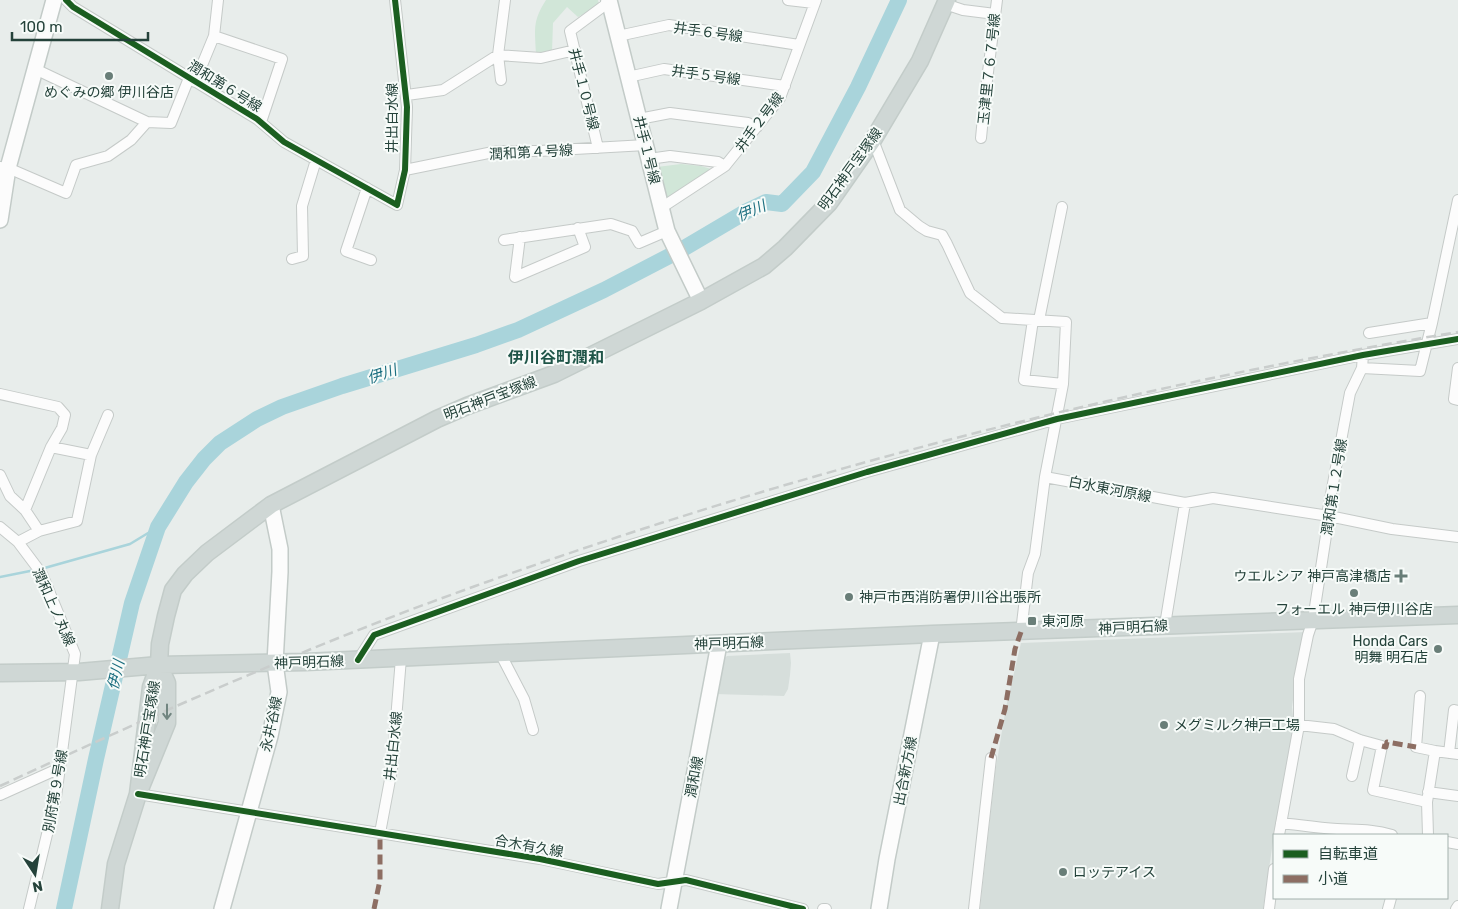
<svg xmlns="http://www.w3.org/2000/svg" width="1458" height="909" font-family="Rubik,'Noto Sans JP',sans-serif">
<rect width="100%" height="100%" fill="#e8edeb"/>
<!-- built -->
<path fill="#d6dedb" d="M1306 632 1296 678 1292 707 1294 725 1275 828 1263 909H980L995 773 1006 707 1021 643Z
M790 653 791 663 790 675 788 689 784 696 715 694 721 661 727 656Z"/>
<!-- green -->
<path fill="#d1e6d8" d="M546 0H598L599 5 578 17 567 7 553 23 552 52 536 54C535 29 532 22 546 0Z
M681 164 701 166 711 169 668 200 664 199 657 167Z"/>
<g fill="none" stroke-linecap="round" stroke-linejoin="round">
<!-- stream -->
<path stroke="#a9d4db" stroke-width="2.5" d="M41 569 130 544 158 527
M0 577 35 570"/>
<!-- river -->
<path stroke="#a9d4db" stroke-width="16" d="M64 909 96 759 132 603 158 527 186 482 204 459 220 443 257 419 282 407 342 386 476 345 518 330 604 290 681 250 747 211 766 202 782 204 813 172 858 87 899 0"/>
<!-- street casing -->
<g stroke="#c5cac8" stroke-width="12">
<path id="street" d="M66 0 73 7 257 119 284 142 397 205 405 170 407 107 395 0
M788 0 814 3
M945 4 963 10 995 14
M214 36 282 59 261 122
M618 36 669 25 799 45
M35 69 147 122
M628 77 664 69 785 86
M501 80 498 55 505 0
M195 82 214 36 218 0
M407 95 443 90 498 55 541 58 575 50
M639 119 670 113 748 123 757 127
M981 138 985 96 997 0
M873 140 900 210 919 226 927 231 942 235 947 244 970 293 1002 318 1066 322 1063 384 1045 477
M598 148 570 31 605 5 607 0
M649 159 670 156 718 162 725 166
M0 167 8 168 66 193 76 165 108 156 131 140 147 122 171 123 189 78
M405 170 498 151H539L646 145
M367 188 346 251 371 260
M661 208 725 166 780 98 816 0
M520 237 515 277 585 247 578 228
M504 240 611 224 632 231 639 243 667 231
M292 259 303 256 302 206 316 160
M1033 320 1024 380 1063 384
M1039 320 1062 207
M1369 333 1432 323 1458 200
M1362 368 1420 371 1432 323
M1458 368 1454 399 1458 400
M0 394 58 407 65 415 62 428 51 447 25 510
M91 455 108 415
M0 475 10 496 25 510 39 531
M0 527 18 542 42 574 75 654 56 797 29 909
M18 542 39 531 77 521 91 455 51 447
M1165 625 1185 503
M1021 632 1028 573 1035 554 1045 477 1185 503 1213 498 1329 516 1392 529 1458 537
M500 653 524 699 533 730
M358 660 374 635 579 561 867 472 1057 419 1363 355 1458 339
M1420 696 1416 747 1435 751 1427 802 1428 835
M1299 725 1334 729 1360 740 1382 746 1373 790 1427 802
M1435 751 1458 754
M1449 753 1454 710 1458 711
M1352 776 1360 740
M1428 792 1458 796
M138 794 540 859 658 884 686 880 803 909
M0 795 60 768
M1281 823C1300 825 1318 828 1337 829 1356 830 1373 829 1392 835
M380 833 392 769 401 658
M1279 835 1299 725V679L1308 635 1313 620 1329 516 1328 510 1350 393 1362 368 1363 355
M1447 842 1458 844
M823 909H826
M974 909 991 758
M1269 909 1274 869
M1388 909 1391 898
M1456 909 1458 906"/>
</g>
<!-- secondary casing -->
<g stroke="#c3cbc8" stroke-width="18">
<path id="secondary" d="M609 0 667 231 701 301
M0 220 8 168 54 0
M222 909 270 736 279 692 275 663 280 572V549L271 505
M669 909 719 644
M879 909 887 859 932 634"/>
</g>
<!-- primary casing -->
<g stroke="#c3ccc9" stroke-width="19">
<path id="primary" d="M0 673 79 672 159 665 305 662 932 634 1458 615
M138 794 151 687 159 665 160 644 166 616 173 590 185 574 207 553 271 505 437 419 467 406 554 374 701 301 764 266 785 248 829 203 873 140 920 61 947 0
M110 909 116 864 138 794 167 723V683L159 665"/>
</g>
<!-- street -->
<use href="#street" stroke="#fcfcfc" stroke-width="10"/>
<!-- secondary -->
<use href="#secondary" stroke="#fcfcfc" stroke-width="15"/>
<!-- primary -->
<use href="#primary" stroke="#cfd7d5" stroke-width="16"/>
<!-- rail -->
<path stroke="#c9cdcc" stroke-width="2.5" stroke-dasharray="10 5" stroke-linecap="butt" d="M0 786C135 723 271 663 410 610 749 483 1101 391 1458 332"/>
<!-- quiet -->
<path stroke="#8d6e63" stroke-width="5" stroke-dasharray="10 5" stroke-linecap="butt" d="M1382 746 1386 747 1387 742 1416 747
M991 758 1005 709 1015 649 1021 632
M374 909 380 880V833"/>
<!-- cycleway casing -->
<g stroke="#f7fbf9" stroke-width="9">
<path id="cycleway" d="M66 0 73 7 257 119 284 142 397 205 405 170 407 107 395 0
M358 660 374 635 579 561 867 472 1057 419 1363 355 1458 339
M138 794 540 859 658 884 686 880 803 909"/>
</g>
<!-- cycleway -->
<use href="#cycleway" stroke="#1b5e20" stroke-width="6"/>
</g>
<!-- one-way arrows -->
<defs><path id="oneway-shaft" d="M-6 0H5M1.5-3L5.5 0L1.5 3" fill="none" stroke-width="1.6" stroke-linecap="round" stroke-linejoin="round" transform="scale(1.25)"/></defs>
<use stroke="#718580" href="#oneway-shaft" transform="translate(167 712) rotate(90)"/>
<!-- markers -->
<g fill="#697e78" stroke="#f7fbf9" stroke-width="2">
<circle cx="109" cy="76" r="5"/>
<path d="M1398.5 568.5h5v5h5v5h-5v5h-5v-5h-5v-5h5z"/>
<circle cx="1354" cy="593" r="5"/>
<circle cx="849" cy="597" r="5"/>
<rect x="1027" y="616" width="10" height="10" rx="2.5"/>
<circle cx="1438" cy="649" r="5"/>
<circle cx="1164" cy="725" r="5"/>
<circle cx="1063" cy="872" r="5"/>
</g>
<g text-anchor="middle" stroke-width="4" stroke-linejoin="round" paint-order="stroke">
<!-- street labels -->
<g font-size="14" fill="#24423a" stroke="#f7fbf9">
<text transform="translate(708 32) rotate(8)" y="5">井手６号線</text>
<text transform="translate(989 69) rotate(-84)" y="5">玉津里７６７号線</text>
<text transform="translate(706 75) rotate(8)" y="5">井手５号線</text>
<text transform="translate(225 86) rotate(32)" y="5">潤和第６号線</text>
<text transform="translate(584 89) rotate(76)" y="5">井手１０号線</text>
<text transform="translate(392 118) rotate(-90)" y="5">井出白水線</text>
<text transform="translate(759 122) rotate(-53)" y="5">井手２号線</text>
<text transform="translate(647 150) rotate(76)" y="5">井手１号線</text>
<text transform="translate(531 152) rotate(-3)" y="5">潤和第４号線</text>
<text transform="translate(850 169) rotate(-54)" y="5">明石神戸宝塚線</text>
<text transform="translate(490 398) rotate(-21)" y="5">明石神戸宝塚線</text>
<text transform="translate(1334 487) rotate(-81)" y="5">潤和第１２号線</text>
<text transform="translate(1110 489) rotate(11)" y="5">白水東河原線</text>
<text transform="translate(54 607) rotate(66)" y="5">潤和上ノ丸線</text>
<text transform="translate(1133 627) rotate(-3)" y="5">神戸明石線</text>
<text transform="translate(729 643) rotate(-2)" y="5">神戸明石線</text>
<text transform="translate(309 662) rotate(-2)" y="5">神戸明石線</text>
<text transform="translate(271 724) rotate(-78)" y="5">永井谷線</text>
<text transform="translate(147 729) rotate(-81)" y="5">明石神戸宝塚線</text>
<text transform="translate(393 746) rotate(-84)" y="5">井出白水線</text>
<text transform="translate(905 771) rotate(-79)" y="5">出合新方線</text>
<text transform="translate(694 777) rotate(-79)" y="5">潤和線</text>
<text transform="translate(55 791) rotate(-80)" y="5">別府第９号線</text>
<text transform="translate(529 846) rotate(10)" y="5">合木有久線</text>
</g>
<!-- poi labels -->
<g font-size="14" fill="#24423a" stroke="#f7fbf9" text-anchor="start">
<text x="109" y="97" text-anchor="middle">めぐみの郷 伊川谷店</text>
<text x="1391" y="581" text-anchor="end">ウエルシア 神戸高津橋店</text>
<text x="859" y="602">神戸市西消防署伊川谷出張所</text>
<text x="1354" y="614" text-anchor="middle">フォーエル 神戸伊川谷店</text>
<text x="1042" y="626">東河原</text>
<text x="1428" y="646" text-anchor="end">Honda Cars<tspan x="1428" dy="16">明舞 明石店</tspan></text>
<text x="1174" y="730">メグミルク神戸工場</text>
<text x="1073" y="877">ロッテアイス</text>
</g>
<!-- water labels -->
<g font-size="15" font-style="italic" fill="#1c6f80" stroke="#f7fbf9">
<text transform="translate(751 211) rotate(-23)" y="5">伊川</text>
<text transform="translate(382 374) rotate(-18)" y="5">伊川</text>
<text transform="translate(116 675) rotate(-77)" y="5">伊川</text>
</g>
<!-- quarter labels -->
<g font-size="16" font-weight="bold" fill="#1f5548" stroke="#f7fbf9">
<text x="556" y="363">伊川谷町潤和</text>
</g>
</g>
<!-- legend -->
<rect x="1273" y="834" width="175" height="65" fill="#f7fbf9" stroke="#a3b1ad"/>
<rect x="1283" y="850" width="25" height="8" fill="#1b5e20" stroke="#a3b1ad"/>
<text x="1318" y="859" font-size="15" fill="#24423a">自転車道</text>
<rect x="1283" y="875" width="25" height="8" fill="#8d6e63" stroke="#a3b1ad"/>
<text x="1318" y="884" font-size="15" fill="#24423a">小道</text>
<!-- north arrow -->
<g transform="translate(35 874) rotate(168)" stroke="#f7fbf9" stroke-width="4" paint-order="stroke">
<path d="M0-4L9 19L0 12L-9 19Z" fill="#24423a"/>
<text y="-8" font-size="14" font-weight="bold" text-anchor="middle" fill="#24423a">N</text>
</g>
<!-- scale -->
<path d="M12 32v8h136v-8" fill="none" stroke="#24423a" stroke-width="2.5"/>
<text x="20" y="32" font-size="15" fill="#24423a" stroke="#f7fbf9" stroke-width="4" paint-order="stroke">100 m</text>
</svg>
